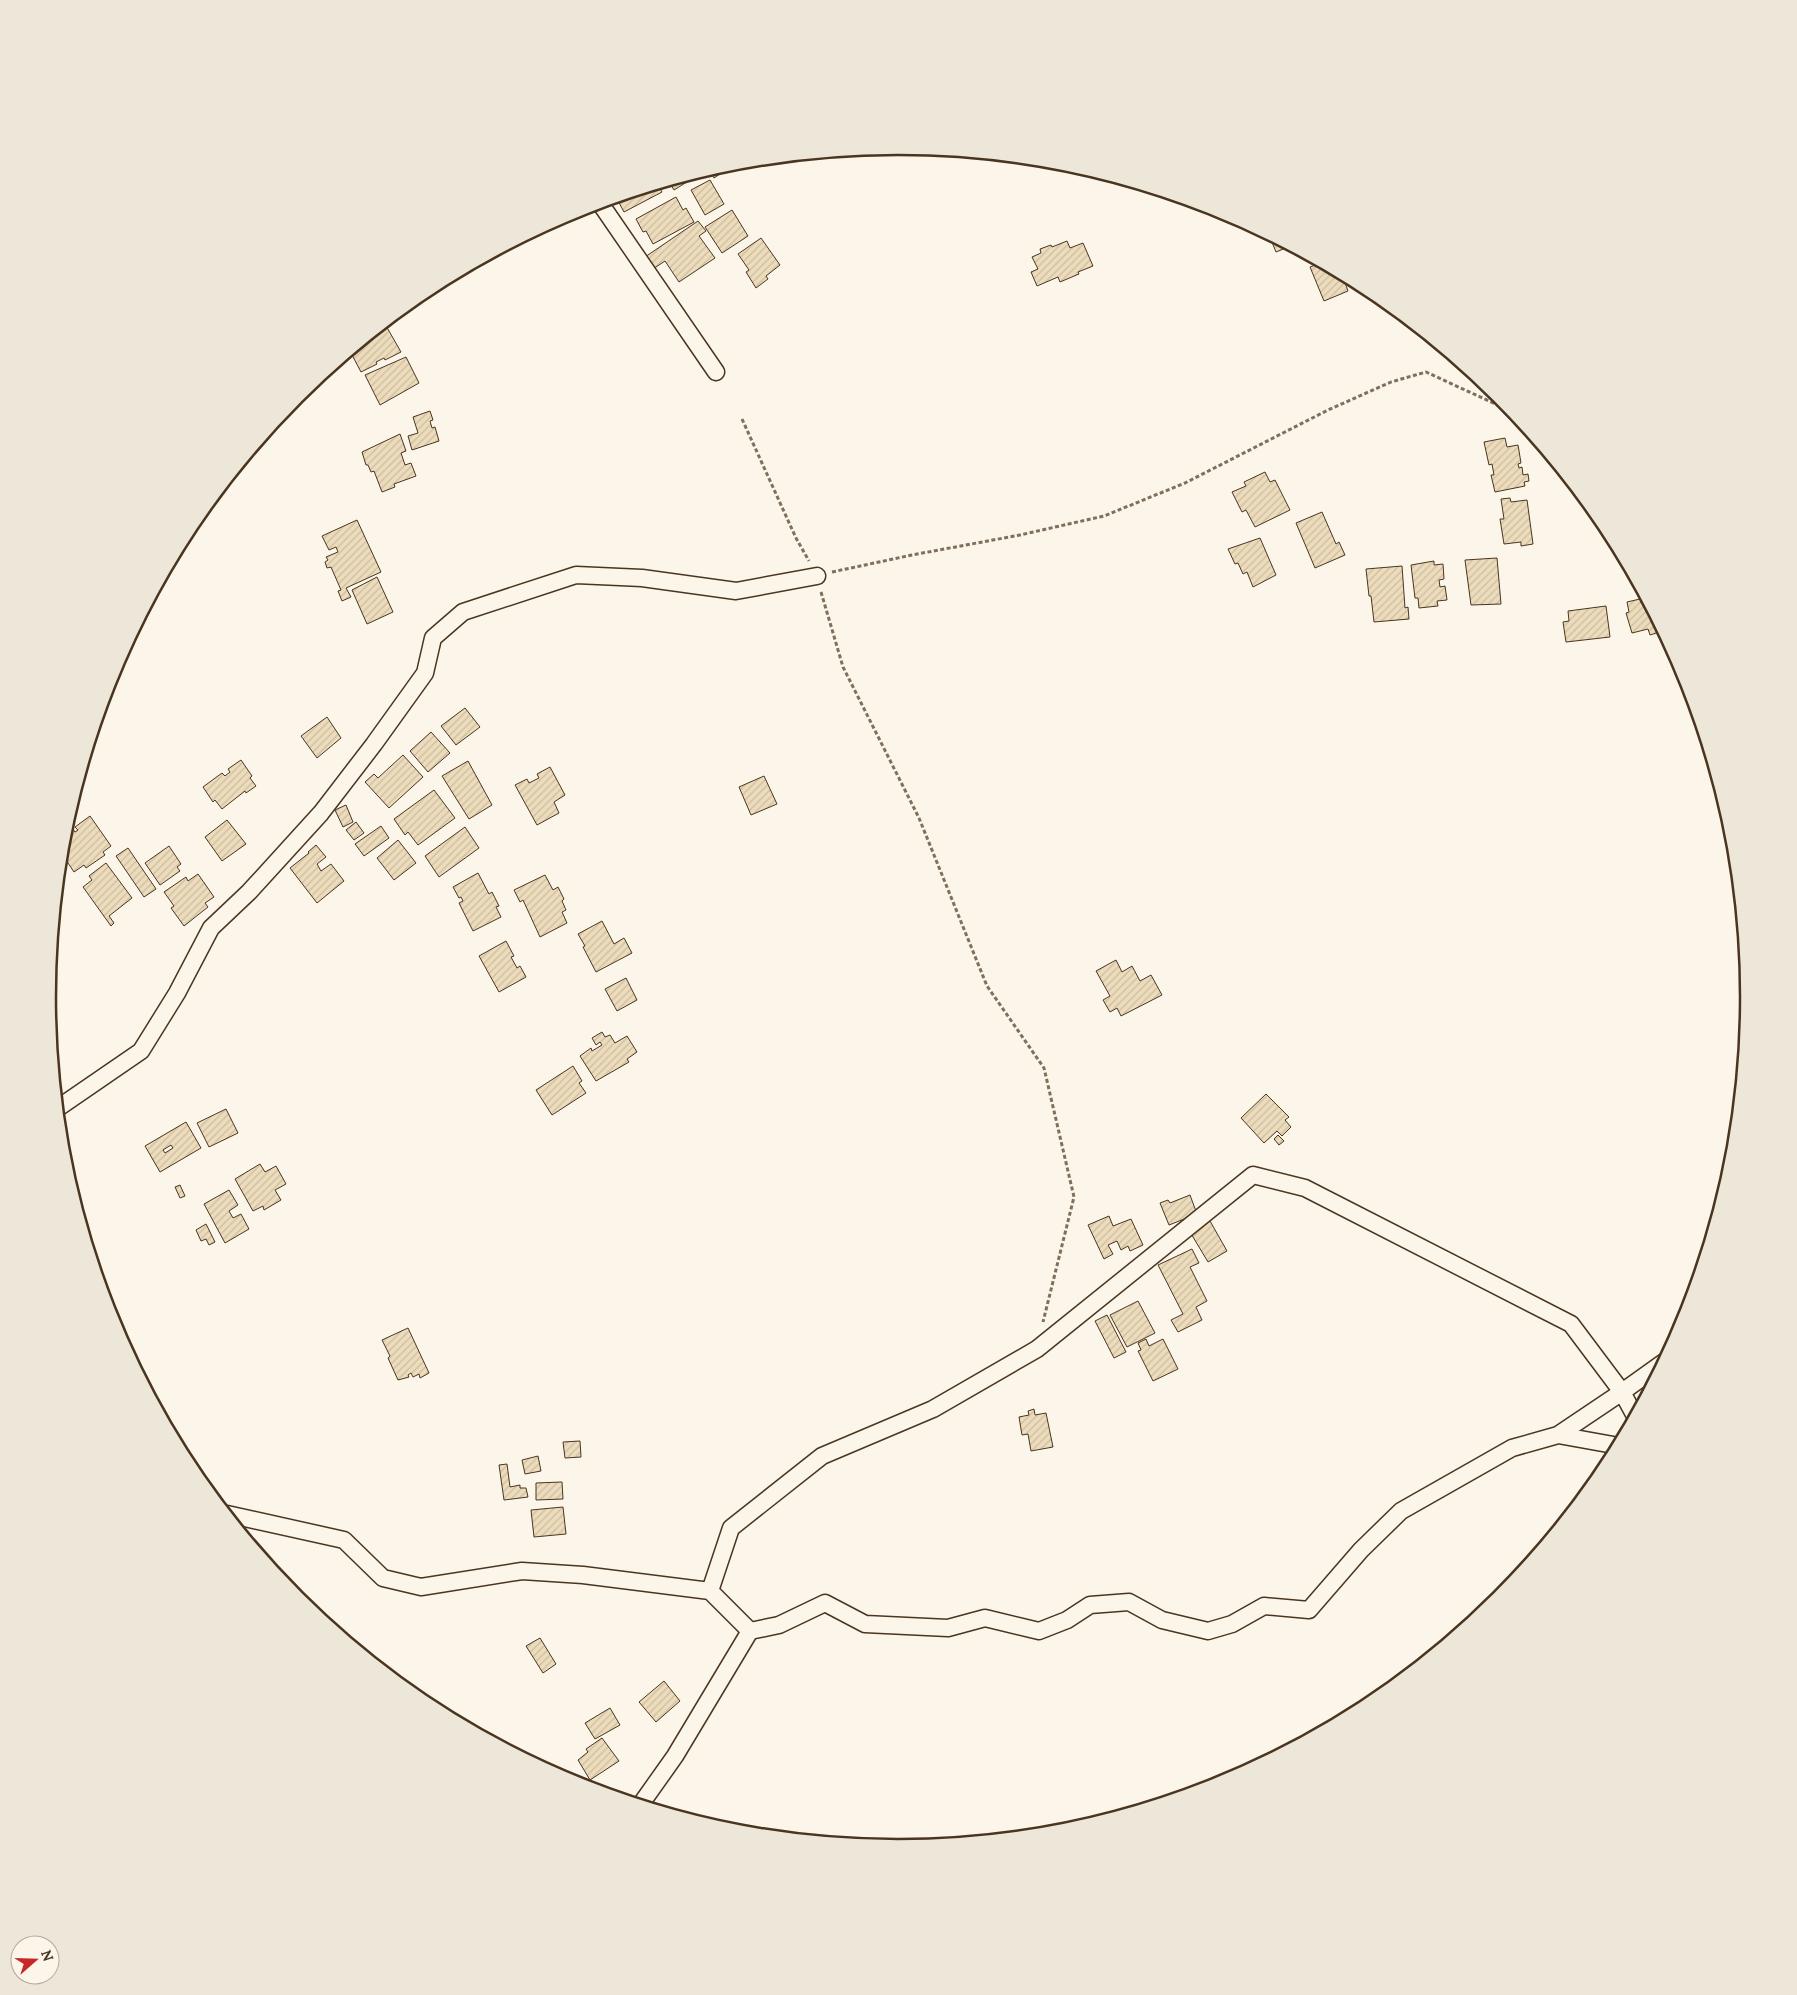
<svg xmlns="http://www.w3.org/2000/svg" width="1797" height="1995" font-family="Lora,serif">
<defs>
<pattern id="building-hatch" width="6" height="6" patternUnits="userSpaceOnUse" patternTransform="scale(1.25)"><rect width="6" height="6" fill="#ecdcbc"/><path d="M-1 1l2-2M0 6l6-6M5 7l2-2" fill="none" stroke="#ccbda1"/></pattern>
</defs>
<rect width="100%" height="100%" fill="#fbf6e9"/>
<!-- building -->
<path fill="url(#building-hatch)" stroke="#4a3520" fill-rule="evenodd" d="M717 168 720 174 714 178 709 170Z
M703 172 674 190 669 182Z
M710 180 724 204 705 215 691 190Z
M658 185 662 192 624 212 617 199Z
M676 197 683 210 686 208 694 222 653 244 646 231 643 232 636 219Z
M732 210 748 236 722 253 705 227Z
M698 221 706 231 699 236 715 258 679 282 665 261 653 269 645 257Z
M1269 235 1287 245 1285 246 1286 248 1276 252Z
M761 238 780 265 766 276 768 279 756 288 746 272 749 270 738 254Z
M1067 241 1070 248 1083 243 1093 266 1078 272 1079 274 1060 282 1058 277 1037 286 1031 272 1038 269 1032 257 1041 253 1040 249 1051 245 1052 247Z
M1321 263 1342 274 1348 291 1324 301 1310 267Z
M385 324 401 352 385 360 384 358 376 362 377 364 361 372 351 353Z
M406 357 419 383 380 405 365 375Z
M430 411 433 420 430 421 432 428 435 427 439 441 412 450 408 436 418 433 413 417Z
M400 434 406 451 401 453 405 465 411 463 416 476 394 484 395 487 382 492 374 471 371 472 368 465H366L362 452Z
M1505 438 1507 447 1518 445 1521 463 1518 464 1519 468 1522 467 1523 475 1528 474 1529 481 1524 482 1525 486 1495 492 1491 475H1494L1492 464 1489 465 1484 442Z
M1265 472 1270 482 1275 480 1290 510 1255 527 1246 510 1242 512 1232 492 1246 486 1244 482Z
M1510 498 1511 502 1527 500 1533 544 1521 546V542L1504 544 1500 519H1504L1501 499Z
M1322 512 1336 544 1339 542 1345 555 1315 568 1296 523Z
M357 520 381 572 346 588 351 597 342 601 338 591 341 590 331 567 327 568 325 562 328 560 326 557 338 552 336 547 329 550 322 536Z
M1260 538 1276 575 1253 587 1247 572 1243 574 1238 563 1235 564 1228 549Z
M1497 558 1501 604 1471 605 1465 560Z
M1434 561V565L1443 564 1444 579 1439 580 1440 587 1445 586 1447 600 1437 601 1438 606 1419 608 1418 598H1415L1411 565Z
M1402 566 1405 608 1408 607 1409 619 1374 622 1371 596H1369L1366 569Z
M377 577 393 612 367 624 352 590Z
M1640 599 1641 603 1647 601 1663 631 1650 635 1648 629 1632 633 1626 613 1629 612 1627 602Z
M1606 606 1610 637 1566 642 1563 622 1569 621 1568 611Z
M465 708 480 727 456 745 441 726Z
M327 717 341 738 317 758 301 736Z
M431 732 450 753 428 772 410 751Z
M403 755 423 777 389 808 365 782 374 774 378 778Z
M241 760 252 776 250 778 256 786 246 793 245 791 222 809 215 800 213 802 203 787 222 773 225 776 230 772 228 769Z
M468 761 492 805 469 819 442 776Z
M550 767 565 795 554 802 559 813 537 825 515 785 527 779 529 783 539 778 537 774Z
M764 776 777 804 751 815 739 787Z
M434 790 455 818 418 845 408 832 405 835 394 819Z
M346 805 353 822 343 827 335 810Z
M90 816 111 846 103 852 105 855 86 868 84 865 74 872 62 854 63 836 73 829 75 832 78 830 75 827Z
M227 820 246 844 222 861 205 837Z
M356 822 364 833 354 840 346 830Z
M381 826 389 838 364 856 355 844Z
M465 827 479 848 439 877 425 856Z
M398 840 416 863 394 880 377 858Z
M316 845 326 857 317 864 321 871 331 864 344 881 317 903 290 868 309 853 308 852Z
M169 846 181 864 177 867 180 871 160 885 145 863Z
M128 848 156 889 144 897 116 856Z
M106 863 132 898 109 916 114 923 111 926 83 887 92 880 89 876Z
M478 873 489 894 492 892 499 906 496 907 501 917 473 931 459 903 463 901 461 897 459 898 453 887Z
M198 874 214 897 205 903 208 907 184 926 171 908 174 906 164 892 186 877 188 881Z
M545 875 553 890 558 887 564 899 562 901 566 910 562 912 567 923 540 937 523 900 520 902 514 890Z
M602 921 614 944 624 938 632 953 596 972 583 947 585 946 578 934Z
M506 941 514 956 511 957 517 968 520 966 526 977 499 992 479 956Z
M1116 960 1122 972 1132 966 1140 981 1151 975 1162 995 1121 1016 1117 1008 1110 1012 1103 1000 1110 996 1096 971Z
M626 978 637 1000 617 1011 605 989Z
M602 1032 605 1037 610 1035 615 1043 627 1036 637 1052 627 1059 629 1062 596 1081 580 1056 591 1048 592 1051 602 1045 600 1042 596 1045 592 1038Z
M573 1066 582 1081 579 1083 586 1093 552 1115 536 1090Z
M1266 1094 1289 1117 1285 1120 1291 1127 1282 1136 1277 1131 1264 1143 1241 1118Z
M226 1109 238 1133 209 1147 197 1123Z
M186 1122 201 1148 160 1172 145 1146ZM171 1145 173 1148 165 1153 163 1150Z
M1278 1135 1284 1141 1279 1145 1274 1139Z
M260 1164 265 1172 276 1166 286 1184 275 1190 281 1200 264 1210 263 1206 253 1211 235 1179Z
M180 1185 185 1196 180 1198 175 1187Z
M229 1190 238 1205 229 1211 233 1218 241 1214 249 1229 225 1243 204 1204Z
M1190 1195 1197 1214 1169 1225 1160 1203 1168 1200 1170 1203Z
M1109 1216 1113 1226 1131 1219 1143 1245 1130 1251 1128 1246 1121 1250 1117 1241 1108 1245 1113 1254 1104 1259 1088 1225Z
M1210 1221 1227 1251 1208 1262 1190 1232Z
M206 1224 215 1242 209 1245 206 1239 201 1241 196 1230Z
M1192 1249 1199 1263 1190 1267 1207 1301 1196 1307 1202 1320 1178 1332 1171 1320 1183 1314 1158 1265Z
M1138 1301 1155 1333 1127 1347 1110 1315Z
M1107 1315 1126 1352 1114 1358 1095 1321Z
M408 1328 429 1373 420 1378 419 1374 413 1377 411 1373 408 1375 409 1377 398 1380 388 1358 390 1356 382 1340Z
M1146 1339 1149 1346 1163 1339 1178 1369 1153 1381 1138 1351 1141 1350 1138 1343Z
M1034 1409 1035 1415 1046 1413 1053 1447 1031 1451 1028 1434 1022 1435 1019 1417 1029 1415 1028 1411Z
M580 1441 581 1457 565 1458 563 1442Z
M538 1456 541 1471 525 1474 522 1460Z
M507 1464 510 1487 520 1485V1488H526L528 1497 504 1500 499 1465Z
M562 1482 563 1499 536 1500V1483Z
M563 1507 566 1534 534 1537 531 1510Z
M540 1638 556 1664 543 1673 526 1646Z
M664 1681 680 1701 656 1722 639 1702Z
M610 1708 620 1725 595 1739 585 1723Z
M602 1738 619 1761 590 1780 578 1760 588 1752 586 1749Z"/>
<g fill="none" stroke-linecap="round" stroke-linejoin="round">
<!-- street casing -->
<g stroke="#4a3520" stroke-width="19">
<path id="street" d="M600 203 716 372
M58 1108 141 1051 177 993 211 928 249 892 321 813 374 744 425 673 433 638 463 612 576 575 642 578 736 591 817 576
M1558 1435 1622 1392 1664 1362
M227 1514 344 1540 383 1578 421 1587 522 1571 583 1575 710 1591
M750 1631 779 1625 825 1603 865 1624 948 1628 985 1618 1039 1631 1067 1620 1090 1605 1129 1602 1162 1620 1208 1631 1232 1624 1264 1606 1309 1610 1361 1550 1401 1511 1512 1448 1558 1435 1619 1446
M641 1804 675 1756 750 1631 710 1591 731 1528 822 1456 933 1409 1037 1349 1253 1175 1305 1188 1571 1324 1622 1392 1635 1416"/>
</g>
<!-- path -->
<path stroke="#7f6f5c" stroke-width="3" stroke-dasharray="4 2.5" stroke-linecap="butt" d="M742 419 796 538 809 561
M832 572 912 555 1020 535 1104 516 1185 483 1328 410 1391 382 1426 372 1515 413
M821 592 843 667 919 818 987 986 1044 1068 1074 1197 1043 1322"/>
<!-- street -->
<use href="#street" stroke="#fbf6e9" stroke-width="16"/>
</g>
<!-- crop -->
<path d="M0 0H1797V1995H0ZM56 997a842 842 0 1 1 1684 0a842 842 0 1 1-1684 0Z" fill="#ede7d9" fill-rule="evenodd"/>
<path fill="none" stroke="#4a3520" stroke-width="2.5" d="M56 997a842 842 0 1 1 1684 0a842 842 0 1 1-1684 0Z"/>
<!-- north arrow -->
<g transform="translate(35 1960) rotate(70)"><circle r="24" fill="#fbf6e9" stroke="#b4a999"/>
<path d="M0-4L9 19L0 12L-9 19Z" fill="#c62828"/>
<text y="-8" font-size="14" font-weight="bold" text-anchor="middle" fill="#4a3520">N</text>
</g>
</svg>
